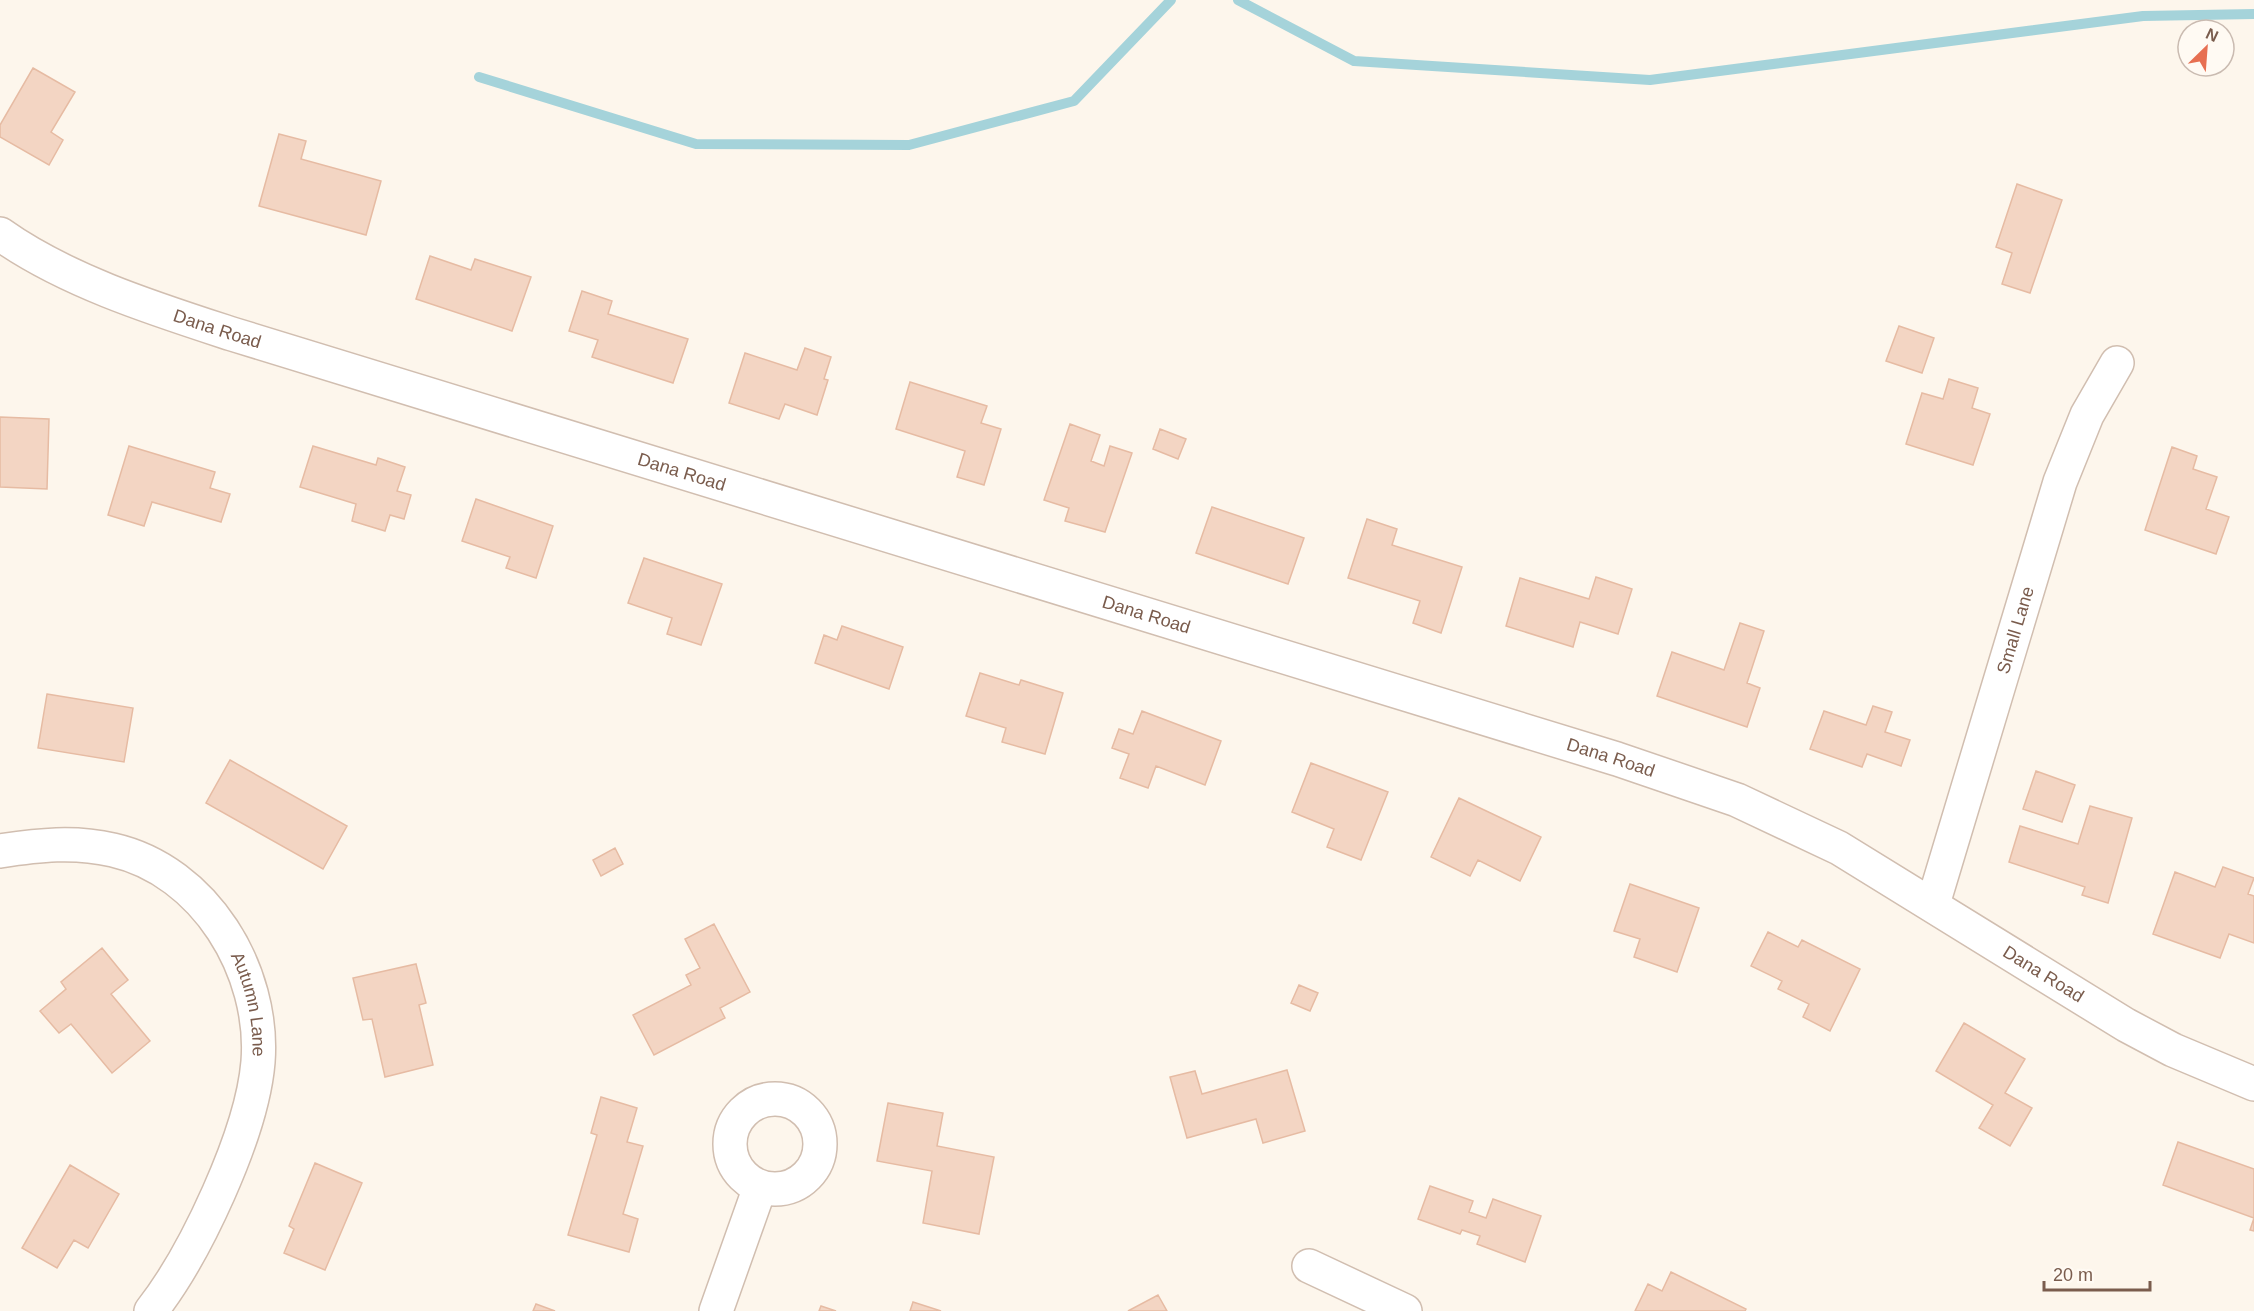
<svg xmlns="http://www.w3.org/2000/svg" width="2254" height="1311" font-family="Arial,sans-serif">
<rect width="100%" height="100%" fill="#fdf6ec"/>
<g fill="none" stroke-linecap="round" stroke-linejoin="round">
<!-- stream -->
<path stroke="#a5d3da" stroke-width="10" d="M1238 0 1354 61 1650 80 2143 16 2254 14
M479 77 696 144 909 145 1074 101 1171 0"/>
</g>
<!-- building -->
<path fill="#f3d5c3" stroke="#e6bba3" stroke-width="1.5" d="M33 68 75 92 51 132 63 140 49 165 0 137V125Z
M279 134 306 141 301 159 381 181 366 235 259 206Z
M2017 184 2062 200 2030 293 2002 284 2012 253 1996 247Z
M430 256 471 270 475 259 531 277 512 331 416 299Z
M582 291 612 301 608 314 688 339 673 383 592 357 598 340 569 331Z
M1899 326 1934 338 1922 373 1886 361Z
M805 348 831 357 824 379 828 380 817 415 785 404 779 419 729 403 745 353 797 370Z
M1949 379 1978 388 1972 408 1990 414 1973 465 1906 444 1922 393 1943 399Z
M910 382 987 406 981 423 1001 429 984 485 957 477 965 451 896 429Z
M0 417 49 419 47 489 0 487Z
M1070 424 1100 435 1091 461 1104 466 1110 446 1132 453 1105 532 1065 521 1069 508 1044 500Z
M1160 429 1186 439 1178 459 1153 449Z
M129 446 215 472 210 488 230 494 221 522 152 502 144 526 108 515Z
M313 446 376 465 378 458 405 467 397 491 411 495 404 519 390 515 385 531 352 521 356 504 300 487Z
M2172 447 2197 456 2193 469 2217 477 2206 509 2229 517 2216 554 2145 530Z
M476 499 553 526 536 578 506 568 510 557 462 541Z
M1212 507 1304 538 1288 584 1196 553Z
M1367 519 1397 529 1392 545 1462 567 1441 633 1413 623 1420 601 1348 578Z
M644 558 722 584 701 645 667 634 672 618 628 603Z
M1596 577 1632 589 1618 634 1580 622 1573 647 1506 626 1520 578 1589 599Z
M1740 623 1764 631 1747 683 1760 688 1747 727 1657 696 1672 652 1724 670Z
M842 626 903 647 889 689 815 663 824 635 837 640Z
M980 673 1019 685 1021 680 1063 693 1045 754 1002 742 1006 728 966 716Z
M47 694 133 708 124 762 38 748Z
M1873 706 1892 712 1885 732 1910 740 1901 766 1867 754 1862 767 1810 749 1824 711 1866 725Z
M1142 711 1221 741 1205 785 1156 766 1148 788 1120 778 1129 754 1112 748 1119 729 1133 734Z
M230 760 347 826 323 869 206 803Z
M1311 763 1388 792 1361 860 1327 847 1334 829 1292 812Z
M2036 771 2075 785 2062 822 2023 809Z
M1459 798 1541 837 1520 881 1478 860 1470 876 1431 857Z
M2090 806 2132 818 2108 903 2082 895 2085 887 2009 862 2020 826 2078 844Z
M615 848 623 864 601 876 593 860Z
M2223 867 2254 878 2248 894 2254 896V943L2229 934 2220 958 2153 934 2175 872 2215 887Z
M1630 884 1699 908 1677 972 1634 957 1640 939 1614 931Z
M714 924 750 992 720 1008 725 1018 654 1055 633 1015 691 985 686 975 700 968 685 939Z
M1768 932 1798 947 1802 940 1860 969 1830 1031 1803 1017 1809 1004 1778 989 1782 981 1751 966Z
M102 948 128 980 111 994 150 1041 112 1073 71 1024 59 1033 40 1011 66 989 61 982Z
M416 964 426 1003 419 1005 433 1065 385 1077 372 1019 363 1020 353 978Z
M1299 985 1318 993 1310 1011 1291 1003Z
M1964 1023 2025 1059 2005 1093 2032 1108 2010 1146 1979 1128 1993 1105 1936 1071Z
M1287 1070 1305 1131 1263 1143 1256 1119 1187 1138 1170 1077 1195 1071 1202 1094Z
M601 1097 637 1108 627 1142 643 1146 623 1214 638 1219 629 1252 568 1235 597 1135 591 1133Z
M888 1103 943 1113 937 1146 994 1157 979 1234 923 1223 932 1171 877 1161Z
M2178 1142 2254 1169V1231L2250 1230 2254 1218 2163 1185Z
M315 1163 362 1183 325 1270 284 1253 294 1229 289 1226Z
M70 1165 119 1194 88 1248 74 1240 57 1268 22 1248Z
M1430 1186 1473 1201 1469 1212 1486 1218 1493 1199 1541 1216 1525 1262 1477 1244 1480 1236 1462 1230 1460 1234 1418 1219Z
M1671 1272 1746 1309 1745 1311H1635L1648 1284 1662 1291Z
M1158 1295 1167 1311H1128Z
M913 1302 941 1311H910Z
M536 1304 555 1311H533Z
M821 1306 836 1311H819Z"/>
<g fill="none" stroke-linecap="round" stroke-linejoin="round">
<!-- minor casing -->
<g stroke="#d1beb0" stroke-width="36">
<g id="minor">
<path id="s1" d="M0 234C66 281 155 309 232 334L1617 759 1737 800 1839 848 2126 1025 2173 1050 2254 1084"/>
<path id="s2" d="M0 851C39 845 74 841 113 850 205 871 265 971 258 1062 252 1134 195 1255 151 1311"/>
<path id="s3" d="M1933 904 2060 482 2087 415 2117 363"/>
<circle cx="775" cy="1144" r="45"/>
<path d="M1309 1266 1405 1311"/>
<path d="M716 1311 760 1187"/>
</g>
</g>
<!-- minor -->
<use href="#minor" stroke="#fff" stroke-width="33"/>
</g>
<g text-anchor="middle" stroke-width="5" stroke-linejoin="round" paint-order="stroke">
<!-- street labels -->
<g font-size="18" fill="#7a5c4d" stroke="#fffaf3">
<text dy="6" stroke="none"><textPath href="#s1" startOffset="238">Dana Road</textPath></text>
<text dy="6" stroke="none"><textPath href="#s1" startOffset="724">Dana Road</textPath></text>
<text dy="6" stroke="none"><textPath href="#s1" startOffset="1210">Dana Road</textPath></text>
<text dy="6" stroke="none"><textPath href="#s3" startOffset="286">Small Lane</textPath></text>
<text dy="6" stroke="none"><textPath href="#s1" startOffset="1696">Dana Road</textPath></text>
<text dy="6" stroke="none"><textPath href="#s1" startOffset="2182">Dana Road</textPath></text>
<text dy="6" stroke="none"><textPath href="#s2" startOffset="333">Autumn Lane</textPath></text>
</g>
</g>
<!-- north arrow -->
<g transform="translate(2206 48) rotate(25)"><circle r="28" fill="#fffaf3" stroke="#cabbb1" stroke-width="1.5"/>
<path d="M0-4.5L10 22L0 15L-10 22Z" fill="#e76f51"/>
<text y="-9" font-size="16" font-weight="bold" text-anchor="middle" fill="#7a5c4d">N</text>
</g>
<!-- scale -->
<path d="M2044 1281v9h106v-9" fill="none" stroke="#7a5c4d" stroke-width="3"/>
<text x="2053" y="1281" font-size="18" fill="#7a5c4d" stroke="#fffaf3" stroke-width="4.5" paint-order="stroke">20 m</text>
</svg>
